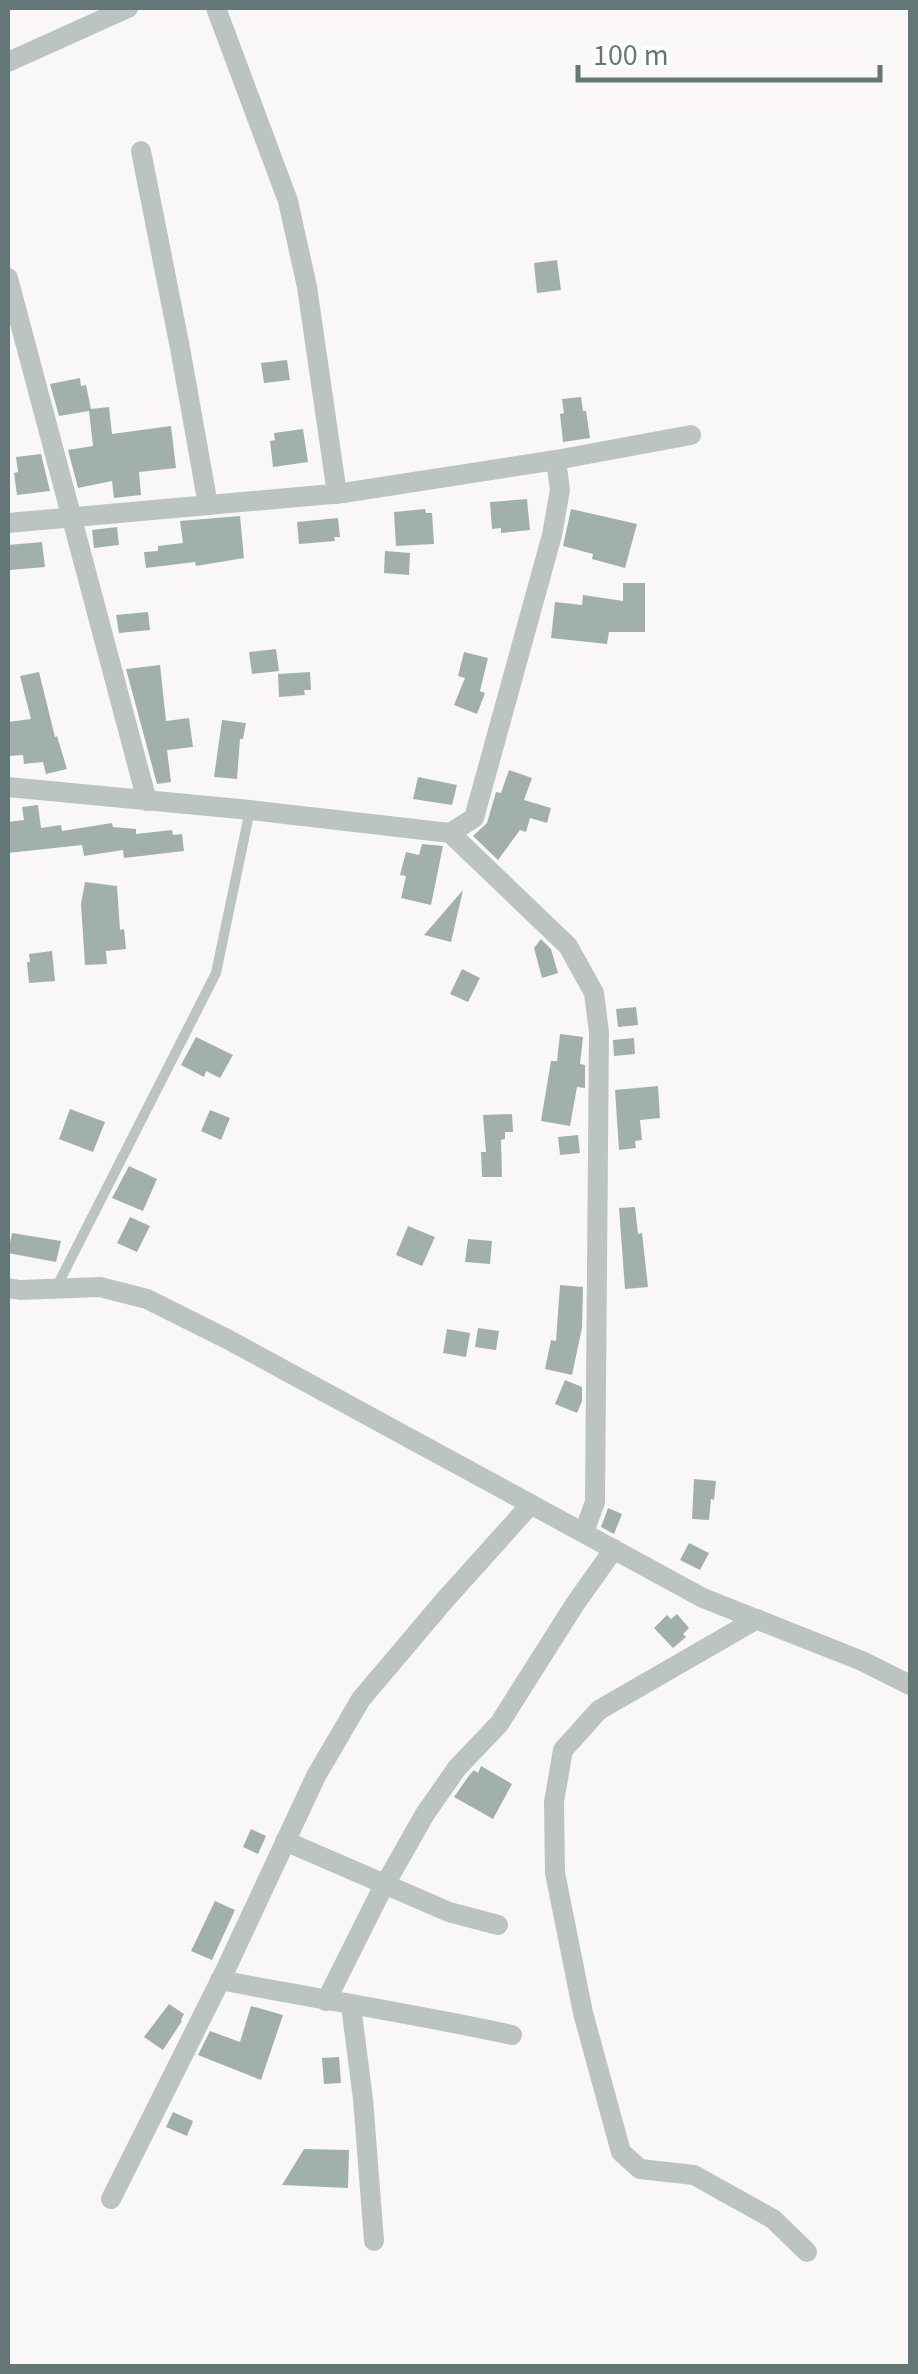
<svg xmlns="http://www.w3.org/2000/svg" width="918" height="2374" font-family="'Source Sans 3',sans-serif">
<rect width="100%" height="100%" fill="#f9f8f7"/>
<!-- building -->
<path fill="#a2b0ad" d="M557 260 561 290 537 293 534 263Z
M287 360 290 380 264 383 261 363Z
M80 378 81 386 86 385 91 409 109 407 112 434 171 426 176 468 139 472 141 495 114 498 112 481 78 488 68 450 93 446 89 411 59 416 50 384Z
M581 397 583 411H586L590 438 563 442 560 414 564 413 562 399Z
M303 429 308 462 273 467 270 441 275 440 274 433Z
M41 454 50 491 17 495 14 473 18 472 16 457Z
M527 499 530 530 501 533V528L492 529 490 502Z
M425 509 426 513H432L434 544 396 546 394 512Z
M571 509 637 524 625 568 592 559 593 554 563 546Z
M240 516 244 558 196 566 195 562 146 568 144 552 158 551V546L183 543 180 521Z
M338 518 340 537H334L335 541 299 544 297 522Z
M117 527 119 545 94 548 92 530Z
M42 542 45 567 10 570 8 545Z
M385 551 410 553 409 575 384 573Z
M623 583H645V632H609L607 644 551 638 555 602 582 605 583 595 623 601Z
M148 612 150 630 119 633 116 615Z
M276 649 279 671 252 674 249 652Z
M464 652 488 658 480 691 485 693 477 714 454 705 465 678 458 676Z
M160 665 166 721 189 718 193 747 167 750 171 782 157 784 126 669Z
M39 672 55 737 57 736 67 769 46 774 43 762 24 764 23 755 8 756V722L31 719 20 676Z
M310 672 311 690H304L305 695 279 697 278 674Z
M222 720 246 723 243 739H240L237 779 214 777Z
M509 770 532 778 524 800 551 808 547 823 530 818 526 832 520 830 498 860 473 836 487 823 496 792 501 793Z
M418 777 457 785 452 805 413 799Z
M38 805 41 828 61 825 62 831 112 823 113 827 136 829V834L172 830 173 835 182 834 184 851 124 858 123 850 84 856 82 845 8 853V822L24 820 22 807Z
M422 844 443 846 431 905 401 898 406 876 400 875 406 852 419 855Z
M85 882 117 886 120 930 124 929 126 949 106 951 107 964 85 965 81 904Z
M463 890 451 942 424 935Z
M541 939 551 949 558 973 542 978 534 948Z
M52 951 55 981 29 983 27 962H30L29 954Z
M462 969 480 978 468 1002 450 994Z
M636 1007 638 1025 618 1027 616 1009Z
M560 1034 583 1037 580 1064 585 1065V1088L577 1087 570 1126 541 1121 551 1061H557Z
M196 1037 233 1055 220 1078 206 1071 204 1077 181 1065Z
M634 1038 635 1054 614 1056 613 1040Z
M658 1086 660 1118 640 1120 642 1140 635 1141 636 1148 619 1150 615 1090Z
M70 1109 105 1122 93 1152 59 1139Z
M210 1110 230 1118 221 1140 201 1131Z
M512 1114 513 1132H505V1139L501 1140 502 1177H482L481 1152H486L483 1115Z
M578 1135 580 1153 560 1155 558 1137Z
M129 1166 157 1179 143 1211 112 1198Z
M635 1207 638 1234 642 1233 648 1287 625 1289 619 1208Z
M130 1217 150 1226 137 1252 117 1243Z
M408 1226 435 1237 422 1266 396 1255Z
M12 1233 61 1241 56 1262 8 1253Z
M468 1239 492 1241 490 1264 465 1262Z
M560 1285 583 1287 582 1328 572 1375 545 1369 551 1340 556 1341Z
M478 1328 499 1331 496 1350 475 1347Z
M447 1329 470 1333 466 1357 443 1353Z
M565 1380 582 1387V1401L577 1413 555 1404Z
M694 1479 716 1481 714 1500 711 1499 709 1520 692 1519Z
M608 1508 622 1514 614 1534 601 1527Z
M689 1543 709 1553 700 1570 680 1560Z
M677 1614 689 1628 683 1634 686 1637 673 1648 654 1628 667 1615 671 1619Z
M481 1766 512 1784 493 1819 454 1797 468 1777 474 1770 478 1773Z
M251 1829 266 1836 258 1854 243 1847Z
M215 1901 235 1910 212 1960 191 1951Z
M169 2004 184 2014 181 2020 182 2021 163 2050 144 2037Z
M251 2006 283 2015 261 2080 198 2055 210 2031 240 2042Z
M339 2057 341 2083 324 2084 322 2058Z
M173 2112 193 2121 187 2136 166 2127Z
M304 2149 349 2150 348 2188 282 2185Z"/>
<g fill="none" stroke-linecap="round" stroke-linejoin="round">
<!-- lane -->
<path stroke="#bcc4c3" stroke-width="10" d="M56 1288 216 973 250 810"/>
<!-- street -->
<path stroke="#bcc4c3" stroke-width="20" d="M216 8 288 201 307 287 337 494
M8 62 128 8
M141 151 180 348 208 505
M8 278 147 801
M8 523 343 493 556 460 691 435
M8 787 250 810 450 833 474 818 552 535 560 490 556 460
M450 833 568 946 594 993 599 1032 595 1502 584 1532
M8 1288 20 1290 100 1287 147 1299 229 1340 703 1598 862 1661 910 1685
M757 1619 599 1710 563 1750 554 1802 555 1873 583 2013 621 2152 640 2169 694 2175 773 2219 807 2252
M285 1841 449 1912 498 1925
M220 1980C317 1999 415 2014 512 2035
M326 2001 379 1895 425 1814 457 1768 499 1724 575 1604 614 1549
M351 2006 363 2099 374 2241
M111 2199 225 1971 316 1776 361 1699 444 1601 531 1504"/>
</g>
<!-- border -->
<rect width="918" height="2374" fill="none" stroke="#637876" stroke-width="20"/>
<!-- scale -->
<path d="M578 65v15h302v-15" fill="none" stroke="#637876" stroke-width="5"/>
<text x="593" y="65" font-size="30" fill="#637876" stroke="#ffffff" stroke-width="8" paint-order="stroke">100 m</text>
</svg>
